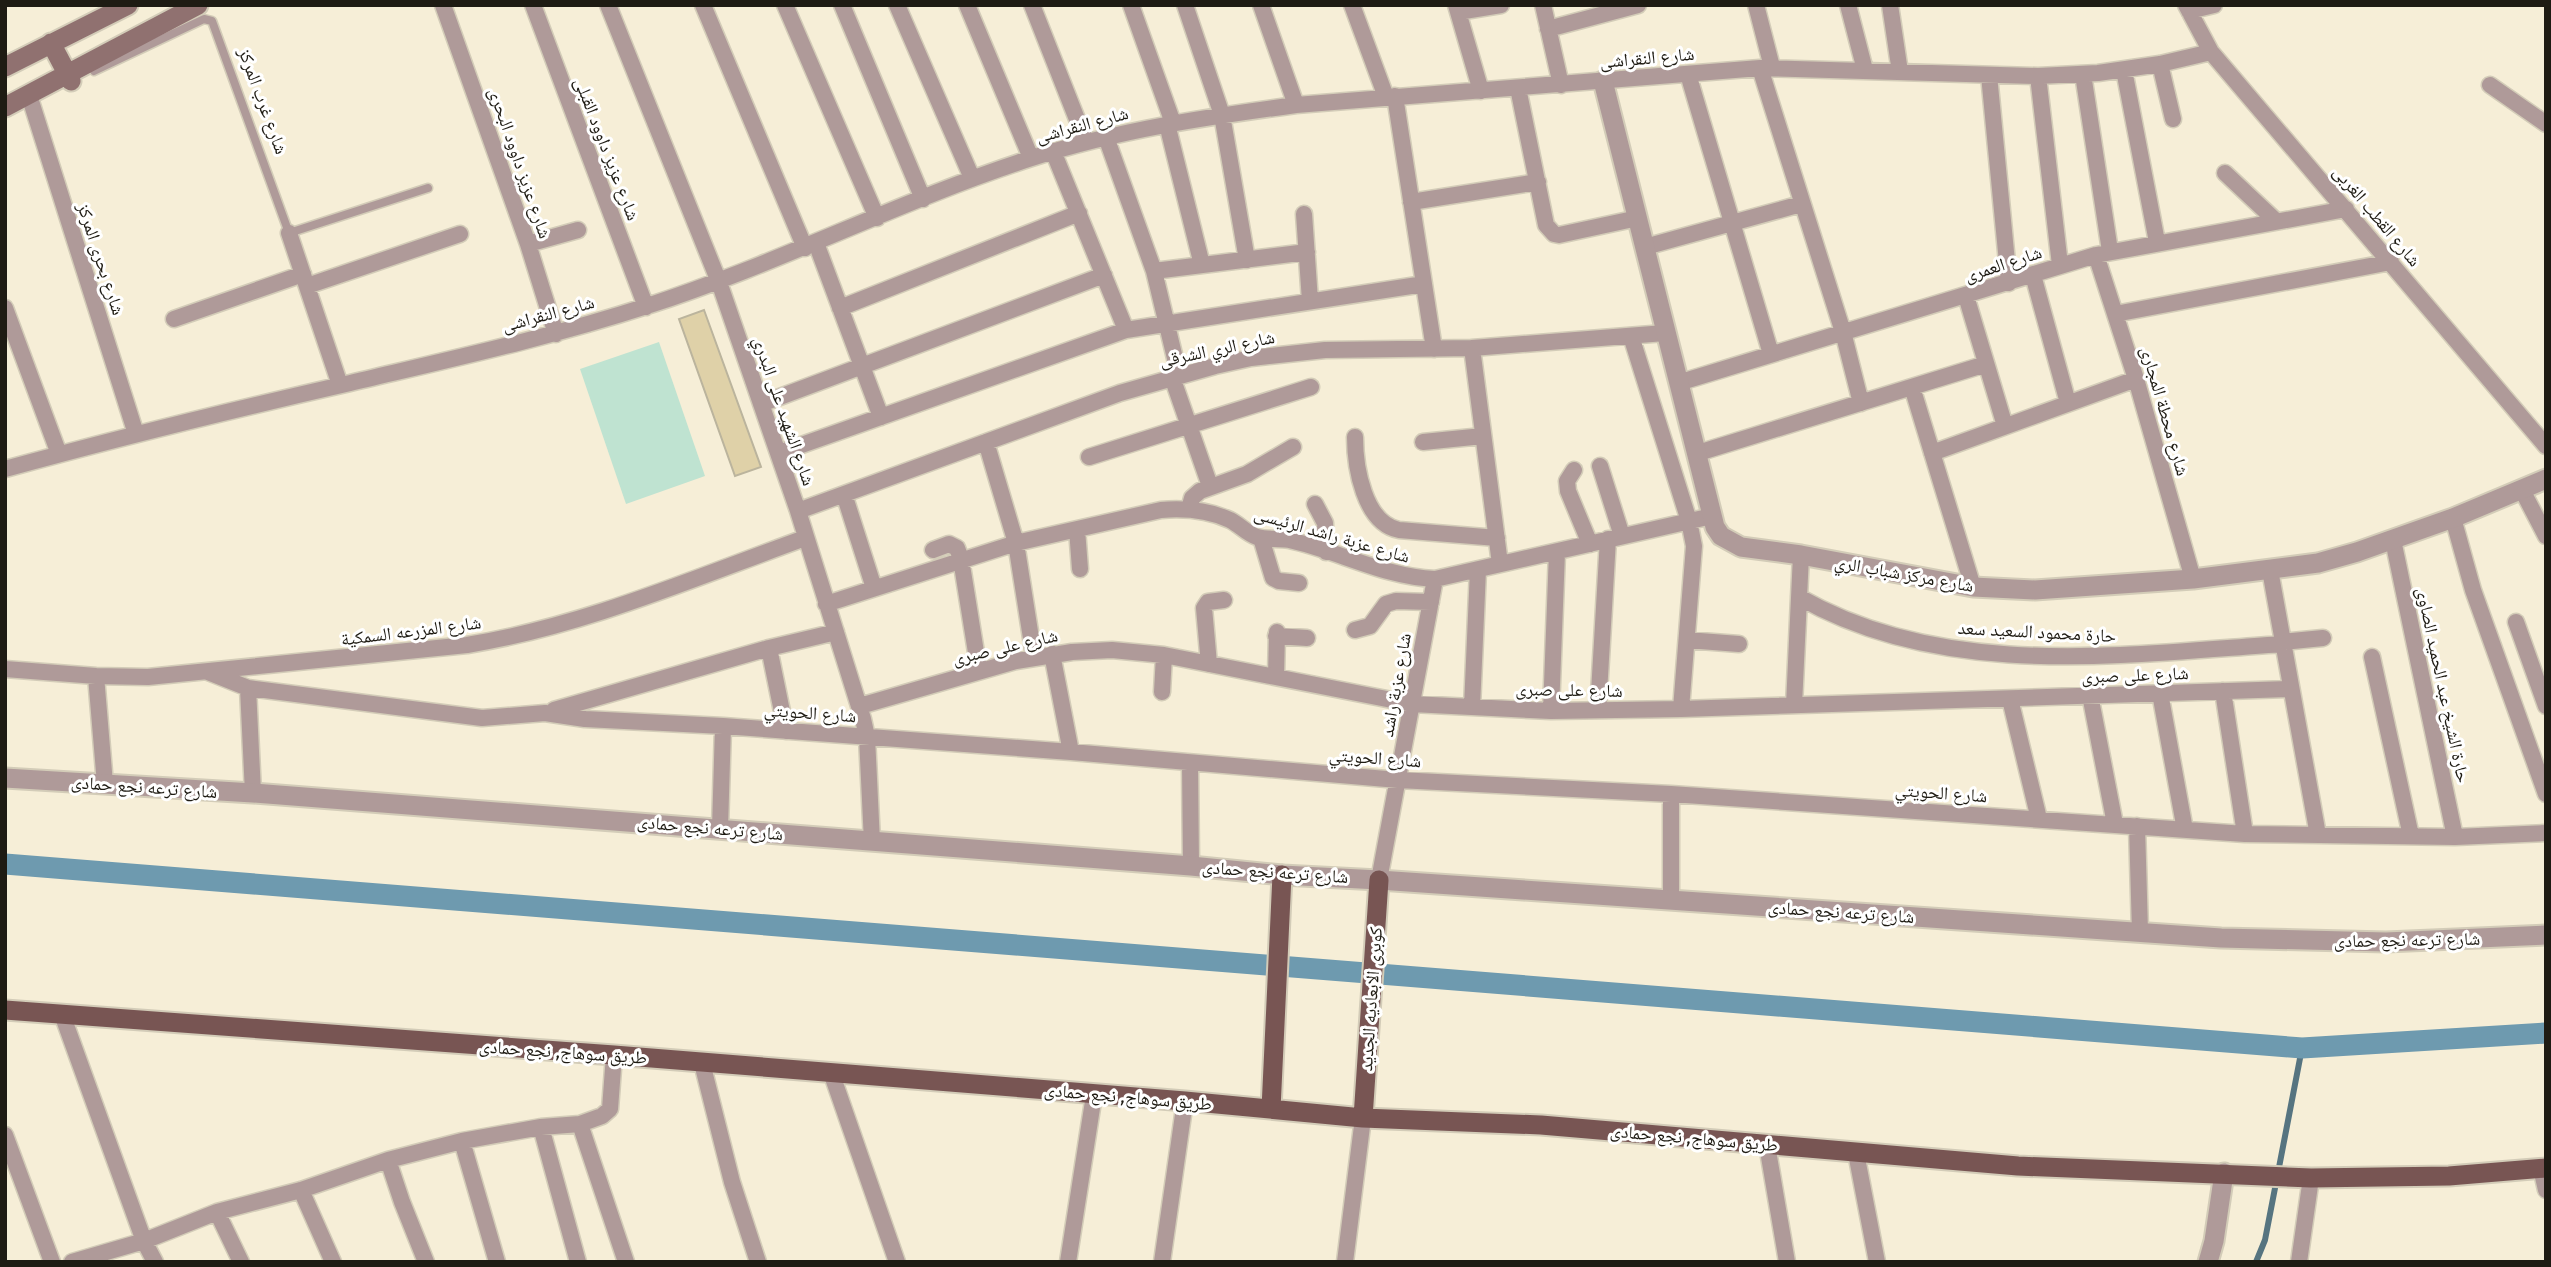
<svg xmlns="http://www.w3.org/2000/svg" width="2551" height="1267" font-family="'Fira Sans','Noto Naskh Arabic',sans-serif">
<rect width="100%" height="100%" fill="#f6eed7"/>
<!-- grass -->
<path fill="#bfe3d1" d="M659 342 705 476 626 504 580 369Z"/>
<g fill="none" stroke-linecap="round" stroke-linejoin="round">
<!-- stream -->
<path stroke="#567480" stroke-width="6" d="M2256 1262 2265 1240 2302 1048"/>
<!-- canal -->
<path stroke="#6e9aaf" stroke-width="21" d="M5 864 2302 1048 2546 1033"/>
</g>
<!-- building -->
<path fill="#dfd1a8" stroke="#bbb49d" stroke-width="2" d="M704 310 761 467 735 476 679 319Z"/>
<g fill="none" stroke-linecap="round" stroke-linejoin="round">
<!-- service casing -->
<g stroke="#d3ccb8" stroke-width="11">
<path id="service" d="M94 71 204 19 212 21 289 233 428 188"/>
</g>
<!-- minor casing -->
<g stroke="#d3ccb8" stroke-width="19">
<path id="minor" d="M443 5 528 244 556 334
M533 5 646 307
M608 5 719 282 798 511 863 719 867 737 872 842
M703 5 805 248
M785 5 877 218
M842 5 923 199
M897 5 972 178
M967 5 1031 158
M1032 5 1086 142
M1131 5 1173 123
M1185 5 1222 115 1247 260
M1261 5 1296 105
M1352 5 1386 97
M1456 5 1481 91
M1543 5 1561 85
M1756 5 1772 67
M1848 5 1865 70
M1890 5 1900 72
M2186 5 2211 52 2546 446
M2189 11 2214 5
M1458 12 1501 5
M1548 29 1638 5
M2160 64 2173 119
M1760 68 1843 332 1861 403
M2124 70 2157 242
M1688 74 1771 354
M2083 74 2110 251
M1989 75 2009 283
M2038 76 2060 265
M2490 85 2546 124
M1518 88 1546 225 1554 234 1559 235 1638 218
M29 95 136 434
M1395 96 1434 349
M1167 124 1202 265
M1106 137 1154 271 1179 375
M1053 151 1126 330
M2225 173 2276 221
M1411 202 1538 182
M1304 214 1310 301
M289 233 340 385
M816 243 881 417
M528 244 578 230
M1645 247 1801 204
M2096 255 2136 379 2193 579
M1154 271 1307 252
M2033 275 2068 403
M307 286 460 234
M1966 296 2005 426
M5 308 59 454
M840 308 1079 213
M2115 314 2391 262
M174 319 303 274
M1631 336 1689 521 1694 546 1681 709
M1472 348 1500 564
M1172 377 1210 486
M1678 383 2096 255 2346 209
M1912 387 1973 587
M761 404 1104 275
M1355 437C1355 467 1364 523 1399 530L1497 538
M986 442 1016 543 1034 657
M1423 442 1483 436
M779 453 1126 330 1424 284
M1698 453 1986 364
M1932 453 2136 379
M1089 457 1311 387
M1600 466 1622 536
M5 469C118 438 232 410 346 384 447 360 548 338 647 306 778 264 901 200 1032 158 1118 130 1207 117 1296 105L1760 68 2038 76 2098 73 2160 64 2211 52
M1574 470 1567 481 1568 491 1590 544
M2522 490 2546 536
M844 494 874 588
M1315 504 1325 523 1326 552
M1189 509 1192 498 1200 491 1247 474 1293 447
M798 511 1120 393 1215 366 1251 358 1325 350 1472 348 1665 333
M2453 518 2473 590 2546 794
M1077 529 1080 569
M1261 538 1273 578 1279 581 1299 583
M2393 540 2455 837
M933 550 949 544 957 548 961 559 979 671
M2270 570 2318 835
M1799 597C1944 680 2123 655 2283 644
M826 604 1016 543 1161 510C1185 508 1208 510 1230 520 1240 525 1246 533 1257 537 1267 540 1279 538 1289 540 1339 551 1384 577 1435 579L1712 516
M2516 622 2546 706
M1355 630 1370 626 1386 604 1396 601 1431 602
M1276 636 1307 638
M1687 640 1739 644
M2282 642 2323 638
M769 648 786 731
M1052 654 1071 752
M2372 657 2411 836
M1209 664 1204 608 1208 602 1224 600
M5 669 96 676 148 677 467 645C584 626 694 578 805 538
M208 672 248 688 482 718 545 713 585 719 723 726 1071 752 1398 780 1671 794 2245 834 2455 837 2546 833
M96 676 105 784
M1276 677 1277 632
M248 688 253 793
M2223 691 2245 834
M1162 692 1164 655
M2160 693 2185 830
M2090 695 2115 824
M2010 699 2039 819
M1794 705 1801 555
M860 706 1016 661 1072 652 1112 650 1164 655 1412 704 1551 711 1681 709 2291 689
M1472 707 1478 570
M554 710 769 648 836 632
M1598 710 1608 539
M1551 711 1557 552
M1190 763 1191 866
M2137 826 2140 932
M720 829 723 726
M1379 880 1435 579
M1671 900V794
M62 1014 144 1241 155 1262
M614 1055 610 1109 602 1116 580 1124 626 1262
M702 1063 732 1182 758 1262
M831 1072 897 1262
M541 1127 578 1262
M5 1135 52 1262
M462 1141 497 1262
M1767 1145 1787 1262
M1856 1153 1877 1262
M388 1160 402 1202 426 1262
M2541 1168 2546 1190
M301 1190 333 1262
M217 1212 241 1262
M72 1262 144 1241 217 1212 301 1190 388 1160 462 1141 541 1127 580 1124
M1068 1262 1094 1095
M1162 1262 1185 1101
M1345 1262 1363 1118
M2299 1262 2311 1178"/>
</g>
<!-- tertiary casing -->
<g stroke="#d3ccb8" stroke-width="23">
<path id="tertiary" d="M1603 81 1715 527 1721 536 1741 547 1801 555 1973 587 2035 590 2193 579 2318 563 2357 552 2453 518 2546 479
M5 778 253 793 1191 866 1282 875 1379 880 2221 938 2386 942 2546 935
M2208 1262 2214 1241 2224 1173"/>
</g>
<!-- secondary casing -->
<g stroke="#d3ccb8" stroke-width="23">
<path id="secondary" d="M51 43 71 81
M5 67 128 5
M5 107 198 5"/>
</g>
<!-- primary casing -->
<g stroke="#d3ccb8" stroke-width="23">
<path id="primary" d="M5 1010 614 1055 1185 1101 1363 1118 1541 1125 2018 1166 2311 1178 2449 1176 2546 1168
M1271 1109 1282 875
M1363 1118 1379 880"/>
</g>
<!-- service -->
<use href="#service" stroke="#af9a99" stroke-width="8"/>
<!-- minor -->
<use href="#minor" stroke="#af9a99" stroke-width="16"/>
<!-- tertiary -->
<use href="#tertiary" stroke="#af9a99" stroke-width="19"/>
<!-- secondary -->
<use href="#secondary" stroke="#907170" stroke-width="19"/>
<!-- primary -->
<use href="#primary" stroke="#785553" stroke-width="19"/>
</g>
<g text-anchor="middle" stroke-width="6" stroke-linejoin="round" paint-order="stroke">
<!-- street labels -->
<g font-size="18" fill="#1e1b13" stroke="#fff">
<text transform="translate(1647 58) rotate(-5)" y="6">شارع النقراشى</text>
<text transform="translate(263 101) rotate(70)" y="6">شارع غرب المركز</text>
<text transform="translate(1082 125) rotate(-15)" y="6">شارع النقراشى</text>
<text transform="translate(607 149) rotate(69)" y="6">شارع عزيز داوود القبلى</text>
<text transform="translate(520 163) rotate(71)" y="6">شارع عزيز داوود البحرى</text>
<text transform="translate(2377 216) rotate(50)" y="6">شارع القطب الغربى</text>
<text transform="translate(101 259) rotate(72)" y="6">شارع بحرى المركز</text>
<text transform="translate(2003 264) rotate(-18)" y="6">شارع العمرى</text>
<text transform="translate(548 314) rotate(-15)" y="6">شارع النقراشى</text>
<text transform="translate(1217 349) rotate(-12)" y="6">شارع الري الشرقى</text>
<text transform="translate(784 411) rotate(71)" y="6">شارع الشهيد على البدري</text>
<text transform="translate(2165 411) rotate(74)" y="6">شارع محطة المجارى</text>
<text transform="translate(1332 535) rotate(16)" y="6">شارع عزبة راشد الرئيسى</text>
<text transform="translate(1904 574) rotate(10)" y="6">شارع مركز شباب الري</text>
<text transform="translate(411 631) rotate(-7)" y="6">شارع المزرعه السمكية</text>
<text transform="translate(2037 632) rotate(3)" y="6">حارة محمود السعيد سعد</text>
<text transform="translate(1005 647) rotate(-13)" y="6">شارع على صبرى</text>
<text transform="translate(2135 675) rotate(-2)" y="6">شارع على صبرى</text>
<text transform="translate(1396 685) rotate(-80)" y="6">شارع عزبة راشد</text>
<text transform="translate(2443 685) rotate(78)" y="6">حارة الشيخ عبد الحميد الصاوى</text>
<text transform="translate(1569 690) rotate(1)" y="6">شارع على صبرى</text>
<text transform="translate(810 713) rotate(4)" y="6">شارع الحويتي</text>
<text transform="translate(1375 758) rotate(4)" y="6">شارع الحويتي</text>
<text transform="translate(144 787) rotate(4)" y="6">شارع ترعه نجع حمادى</text>
<text transform="translate(1941 793) rotate(4)" y="6">شارع الحويتي</text>
<text transform="translate(710 828) rotate(5)" y="6">شارع ترعه نجع حمادى</text>
<text transform="translate(1275 872) rotate(4)" y="6">شارع ترعه نجع حمادى</text>
<text transform="translate(1841 912) rotate(4)" y="6">شارع ترعه نجع حمادى</text>
<text transform="translate(2407 940) rotate(-1)" y="6">شارع ترعه نجع حمادى</text>
<text transform="translate(1371 999) rotate(-86)" y="6">كوبرى الابعاديه الجديد</text>
<text transform="translate(563 1052) rotate(4)" y="6">طريق سوهاج, نجع حمادى</text>
<text transform="translate(1128 1097) rotate(5)" y="6">طريق سوهاج, نجع حمادى</text>
<text transform="translate(1694 1138) rotate(5)" y="6">طريق سوهاج, نجع حمادى</text>
</g>
</g>
<!-- border -->
<rect width="2551" height="1267" fill="none" stroke="#1e1b13" stroke-width="14"/>
</svg>
